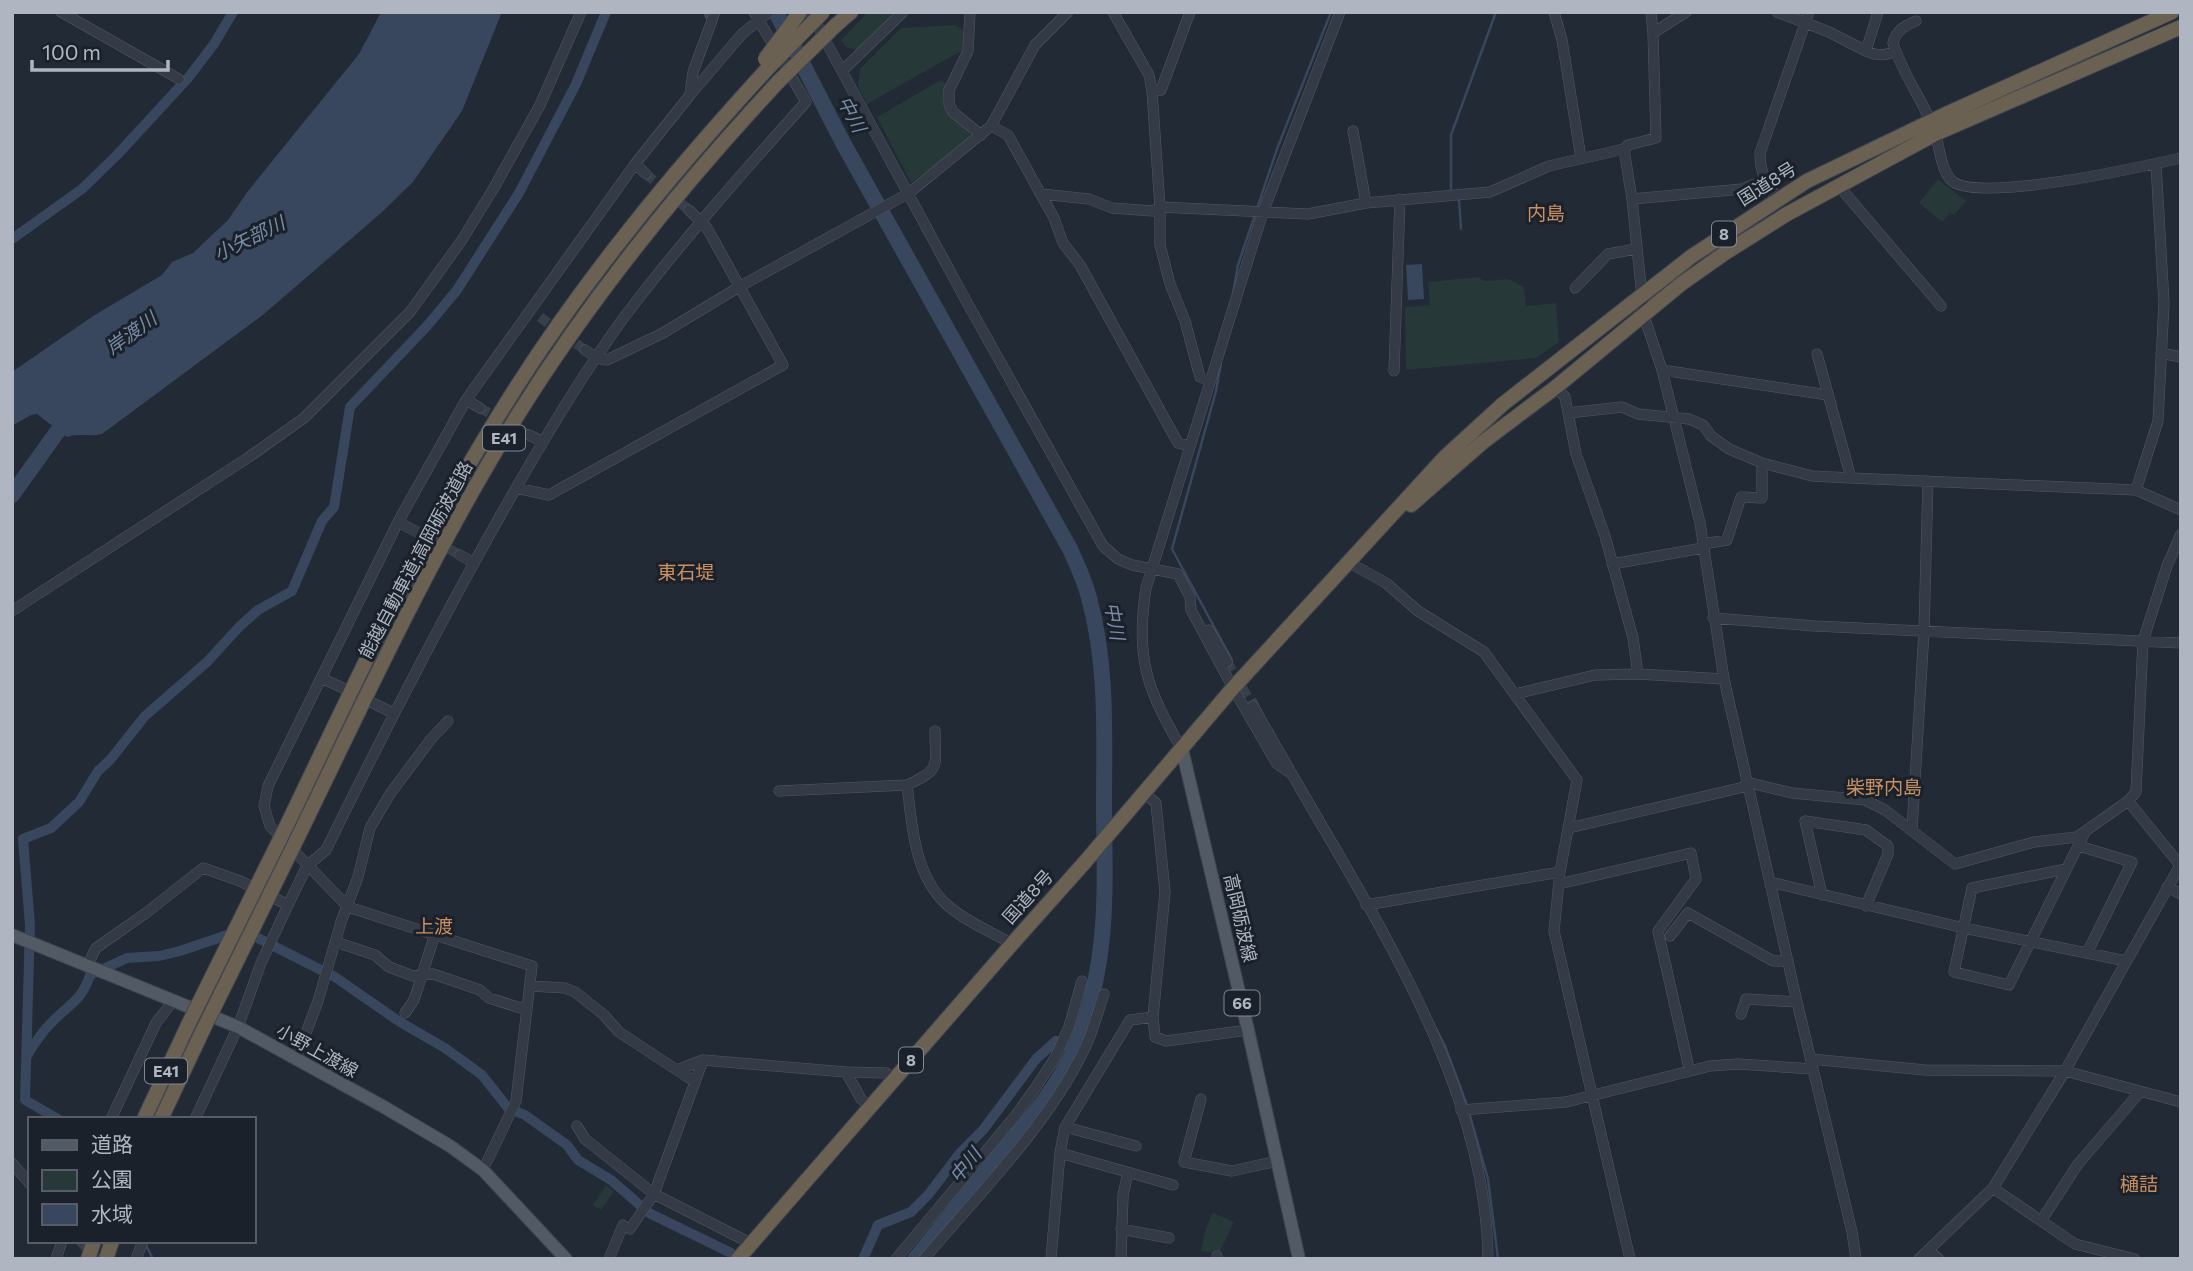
<svg xmlns="http://www.w3.org/2000/svg" width="2193" height="1271" font-family="Commissioner,'Noto Sans JP',sans-serif">
<rect width="100%" height="100%" fill="#212a35"/>
<!-- green -->
<path fill="#263838" d="M868 12H896L857 50 846 47 841 40Z
M955 25 963 30V50L867 104 858 86 860 69 901 28Z
M941 80 945 82C946 89 943 92 943 99 942 111 962 125 970 134L968 141 911 183 877 117Z
M1938 179 1966 201 1954 215 1950 213 1942 222 1919 203Z
M1478 277 1484 281 1508 279 1524 287 1526 306 1556 303 1559 342 1536 358 1406 370 1405 307 1430 305 1428 282Z
M606 1185 614 1191 601 1210 593 1205Z
M1214 1213 1234 1222 1219 1254 1201 1251 1205 1231 1212 1214Z"/>
<!-- water -->
<path fill="#38475d" d="M381 12H502L462 111 413 182 381 213 264 314 102 434C89 437 79 433 67 437L37 414 31 415 12 426V372L93 316 162 275 172 262 193 253 228 220 248 191 359 54Z
M1422 264 1424 299 1408 300 1406 265Z"/>
<g fill="none" stroke-linecap="round" stroke-linejoin="round">
<!-- stream -->
<path stroke="#38475d" stroke-width="2.5" d="M1451 191V135L1496 12
M1459 200 1461 229
M1233 294 1238 265 1277 149 1331 12
M1221 363 1216 391 1172 549 1232 660
M1255 699 1263 715
M1432 1021 1445 1046 1467 1105
M1469 1112 1488 1179 1498 1259
M145 1243 153 1259"/>
<!-- canal -->
<path stroke="#38475d" stroke-width="10" d="M709 15V12
M12 239 82 189 117 155 188 78 214 44 233 12
M1067 1046 1074 1050
M27 1056C34 1044 41 1033 51 1023 68 1005 82 1001 90 975L127 958 159 956 180 951 242 930 335 977 400 1022 445 1048 482 1075 508 1108 525 1115 567 1145 578 1160 611 1180 649 1213 731 1253
M58 1119 25 1100 30 925 23 839 51 828 79 802 98 771 110 760 145 716 207 662 239 627 258 610 292 591 322 521 334 507 350 407 427 326 457 290 519 193 576 84 606 12
M863 1259 878 1225 911 1212 928 1195 960 1153 983 1130 1036 1059 1056 1041 1059 1043"/>
<!-- river -->
<path stroke="#38475d" stroke-width="16" d="M776 12 842 141 1070 549C1077 565 1085 581 1089 598 1108 666 1104 738 1104 809 1105 897 1109 964 1075 1048 1057 1091 1018 1133 989 1168 964 1198 940 1228 915 1259
M12 495 70 414"/>
<!-- minor-tunnel -->
<path stroke="#363f4a" stroke-width="10" stroke-dasharray="10 5" stroke-linecap="butt" d="M646 174 689 210
M540 317 585 350
M480 408 529 435
M423 535 460 555
M1227 662 1253 706
M80 1241 96 1259"/>
<!-- minor casing -->
<g stroke="#525963" stroke-width="11">
<path id="minor" d="M61 12 179 79
M810 12 964 297 1103 546 1118 559 1132 565 1178 574 1190 597 1191 610 1233 688 1277 764 1292 774C1375 919 1487 1087 1488 1259
M970 12 968 51 949 90V104L953 112 981 135
M1113 12 1149 75 1152 91 1160 207V245L1170 284 1185 321 1200 377 1210 381
M1554 12 1562 40 1581 158
M1651 12 1653 33
M1777 12 1829 32 1866 51 1878 12
M1916 21C1905 26 1896 30 1893 43 1903 77 1928 106 1937 140 1940 152 1942 170 1951 180 1974 205 2145 166 2181 158
M1866 51C1877 56 1884 56 1896 51
M842 71 903 12
M1152 91 1161 90 1190 12
M690 94 693 72 715 12
M991 126 1008 135 1054 218 1063 243 1080 265 1178 443 1189 446
M1353 131 1366 203
M1624 149 1632 199 1644 316 1662 370 1700 523 1724 679 1797 1002 1852 1232 1856 1259
M635 164 646 174
M1838 185 1941 306
M1041 194 1089 199 1112 208 1153 211 1160 207 1308 214 1366 203 1490 192 1549 166 1624 149 1628 145 1656 138 1653 33 1686 12
M1632 199 1742 189 1764 180
M1778 199C1766 183 1760 173 1760 153L1809 12
M1575 288 1608 254 1636 249
M585 350 597 358 607 360 663 333 739 287 909 193 991 126 1035 45 1068 12
M2161 353 2181 357
M1817 354 1851 478 2136 490 2158 421 2164 303 2156 164
M1662 370 1828 395
M1394 371 1400 199
M1556 387 1565 397 1576 454 1605 536 1633 638 1638 674
M466 400 480 408
M1568 413 1622 407 1638 414 1689 419 1703 425 1711 436 1729 449 1762 463 1812 476 1851 478
M529 435 541 441
M516 488 549 495 783 365 707 228 689 210
M2136 490 2181 510
M398 522 419 533
M1703 544 1727 540 1741 497 1762 498V463
M460 555 473 562
M1348 562 1386 583 1418 611 1484 652 1577 780 1560 872 1554 931 1630 1259
M1612 564 1703 548
M12 611 249 457 304 418 410 312 462 240 495 186 540 105 581 12
M1713 618 1815 626 2181 643
M1209 630 1227 662
M321 678 343 688
M1515 694 1595 675 1638 674 1724 679
M373 703 393 713
M1253 706 1289 769
M1182 749C1147 690 1135 658 1146 588L1263 212 1340 12
M1746 782 1792 793 1865 800 1885 810 1955 864 2034 842 2077 837 2128 801 2136 792 2143 641 2167 566 2181 534
M907 785C942 769 935 767 935 731
M779 791 907 785C912 825 914 873 945 903 963 920 990 931 1012 944
M1144 793 1156 803 1165 892 1153 1017 1155 1037 1166 1041 1248 1030
M2128 801 2180 865
M1569 828 1748 786
M1912 830 1924 631 1928 481
M2079 846 2132 862 2087 953
M2066 869 1972 888 1954 972 2009 985 2085 832
M1770 882 1964 928 2126 961
M1559 884 1691 853 1696 879 1658 931 1688 1064
M2167 887 2181 894
M1822 895 1805 821 1866 830 1888 846V854L1866 906
M1366 905 1560 872
M1670 936 1688 913 1773 961H1788
M336 942 375 955 389 967 413 976 433 974 480 990 489 998 527 1010
M88 964 96 948 146 913 203 868 240 881 288 905
M530 986 565 988 575 992 604 1015 619 1032 695 1082 654 1194 630 1229
M405 1013 414 1000 435 934
M1741 1014 1746 999 1797 1002
M296 1059 318 1001 341 922 358 877 370 828 390 794 431 739 448 721
M1811 1059 1925 1070 2065 1071 2181 1102
M677 1070 703 1060
M846 1072 861 1099 870 1107
M695 1082 703 1060 846 1072 886 1073 894 1080
M1201 1099 1184 1162 1232 1171 1277 1161
M1461 1110 1566 1102 1710 1066 1738 1064 1813 1069
M111 1119 156 1023 173 1001
M195 1119 238 1027 261 963 288 905 307 866 326 850C386 728 447 608 515 490 549 430 584 372 625 316 682 241 743 172 806 102L754 12
M577 1126 585 1139 654 1194 752 1244
M1065 1127 1136 1146
M1060 1153 1173 1185
M12 1163 30 1184
M483 1170 516 1101 532 966 348 907 270 826 264 806 268 786 398 522 466 400 635 164 690 95 742 34 769 12
M1993 1188 2075 1244 2135 1259
M2041 1221 2078 1164 2140 1092
M1121 1229 1169 1238
M1928 1250 1939 1259
M56 1259 62 1241
M136 1259 143 1241
M609 1259 623 1225
M896 1259 1016 1115 1036 1087 1055 1058 1069 1027 1082 981
M924 1259C977 1196 1045 1128 1082 1054 1092 1036 1097 1014 1104 994
M1051 1259 1060 1153 1065 1127 1130 1020 1153 1017
M1121 1259 1123 1195 1128 1173
M1217 1259V1256
M1919 1259 1993 1188 2065 1071 2181 864"/>
</g>
<!-- major casing -->
<g stroke="#3e454f" stroke-width="14">
<path id="major" d="M1182 749 1248 1030 1299 1259
M12 935 238 1027 384 1107 450 1146 483 1170 566 1259"/>
</g>
<!-- highway casing -->
<g stroke="#3f4650" stroke-width="16">
<path id="highway" d="M836 25 851 12
M1411 505 1483 442 1556 387 1681 284 1725 253 1787 214 1935 134 2181 27
M285 829C354 686 420 540 505 405 580 284 672 173 769 67
M297 839C367 695 434 549 519 413 594 293 683 184 779 81
M144 1119 189 1023
M161 1119 202 1032
M88 1259 94 1241
M106 1259 112 1241
M738 1259 1012 944 1085 862 1233 688 1445 457 1503 404 1692 256 1807 181 1946 114 2172 12"/>
</g>
<!-- minor -->
<use href="#minor" stroke="#343b46" stroke-width="10"/>
<!-- major -->
<use href="#major" stroke="#525a66" stroke-width="12"/>
<!-- highway -->
<use href="#highway" stroke="#6b6152" stroke-width="14"/>
<!-- highway-bridge casing -->
<g stroke="#3f4650" stroke-width="16" stroke-linecap="butt">
<path id="highway-bridge" d="M765 59 800 12
M769 67 823 12
M779 81 836 25
M189 1023 285 829
M202 1032 297 839"/>
</g>
<!-- highway-bridge -->
<use href="#highway-bridge" stroke="#6b6152" stroke-width="14"/>
</g>
<g text-anchor="middle" stroke-width="6" stroke-linejoin="round" paint-order="stroke">
<!-- shield labels -->
<g fill="#1a212a" stroke="#828994" stroke-width="2">
<rect x="1712" y="221.5" width="24" height="25" rx="5"/>
<rect x="483" y="425.5" width="42" height="25" rx="5"/>
<rect x="1224.5" y="990.5" width="35" height="25" rx="5"/>
<rect x="899" y="1047.5" width="24" height="25" rx="5"/>
<rect x="145" y="1058.5" width="42" height="25" rx="5"/>
</g>
<g font-size="16" font-weight="bold" fill="#afb6c2">
<text x="1724" y="240">8</text>
<text x="504" y="444">E41</text>
<text x="1242" y="1009">66</text>
<text x="911" y="1066">8</text>
<text x="166" y="1077">E41</text>
</g>
<!-- street labels -->
<g font-size="18" fill="#afb6c2" stroke="#1a212a">
<text transform="translate(1767 184) rotate(-32)" y="6">国道8号</text>
<text transform="translate(416 560) rotate(-62)" y="6">能越自動車道;高岡砺波道路</text>
<text transform="translate(1028 897) rotate(-48)" y="6">国道8号</text>
<text transform="translate(1240 918) rotate(77)" y="6">高岡砺波線</text>
<text transform="translate(317 1051) rotate(29)" y="6">小野上渡線</text>
</g>
<!-- water labels -->
<g font-size="19" font-style="italic" fill="#798da9" stroke="#1a212a">
<text transform="translate(852 114) rotate(62)" y="7">中川</text>
<text transform="translate(249 238) rotate(-26)" y="7">小矢部川</text>
<text transform="translate(131 333) rotate(-36)" y="7">岸渡川</text>
<text transform="translate(1115 621) rotate(80)" y="7">中川</text>
<text transform="translate(965 1165) rotate(-51)" y="7">中川</text>
</g>
<!-- neighbourhood labels -->
<g font-size="19" fill="#ca9062" stroke="#1a212a">
<text x="1546" y="220">内島</text>
<text x="686" y="579">東石堤</text>
<text x="1884" y="794">柴野内島</text>
<text x="434" y="933">上渡</text>
<text x="2139" y="1191">樋詰</text>
</g>
</g>
<!-- border -->
<rect width="2193" height="1271" fill="none" stroke="#afb6c2" stroke-width="28"/>
<!-- legend -->
<rect x="28" y="1117" width="228" height="126" fill="#1a212a" stroke="#565d67" stroke-width="2"/>
<rect x="42" y="1140" width="35" height="10" fill="#525a66" stroke="#565d67" stroke-width="2"/>
<text x="91" y="1152" font-size="21" fill="#afb6c2">道路</text>
<rect x="42" y="1170" width="35" height="21" fill="#263838" stroke="#565d67" stroke-width="2"/>
<text x="91" y="1187" font-size="21" fill="#afb6c2">公園</text>
<rect x="42" y="1204" width="35" height="21" fill="#38475d" stroke="#565d67" stroke-width="2"/>
<text x="91" y="1222" font-size="21" fill="#afb6c2">水域</text>
<!-- scale -->
<path d="M32 60v10h136v-10" fill="none" stroke="#afb6c2" stroke-width="3.5"/>
<text x="42" y="60" font-size="21" fill="#afb6c2" stroke="#1a212a" stroke-width="5" paint-order="stroke">100 m</text>
</svg>
